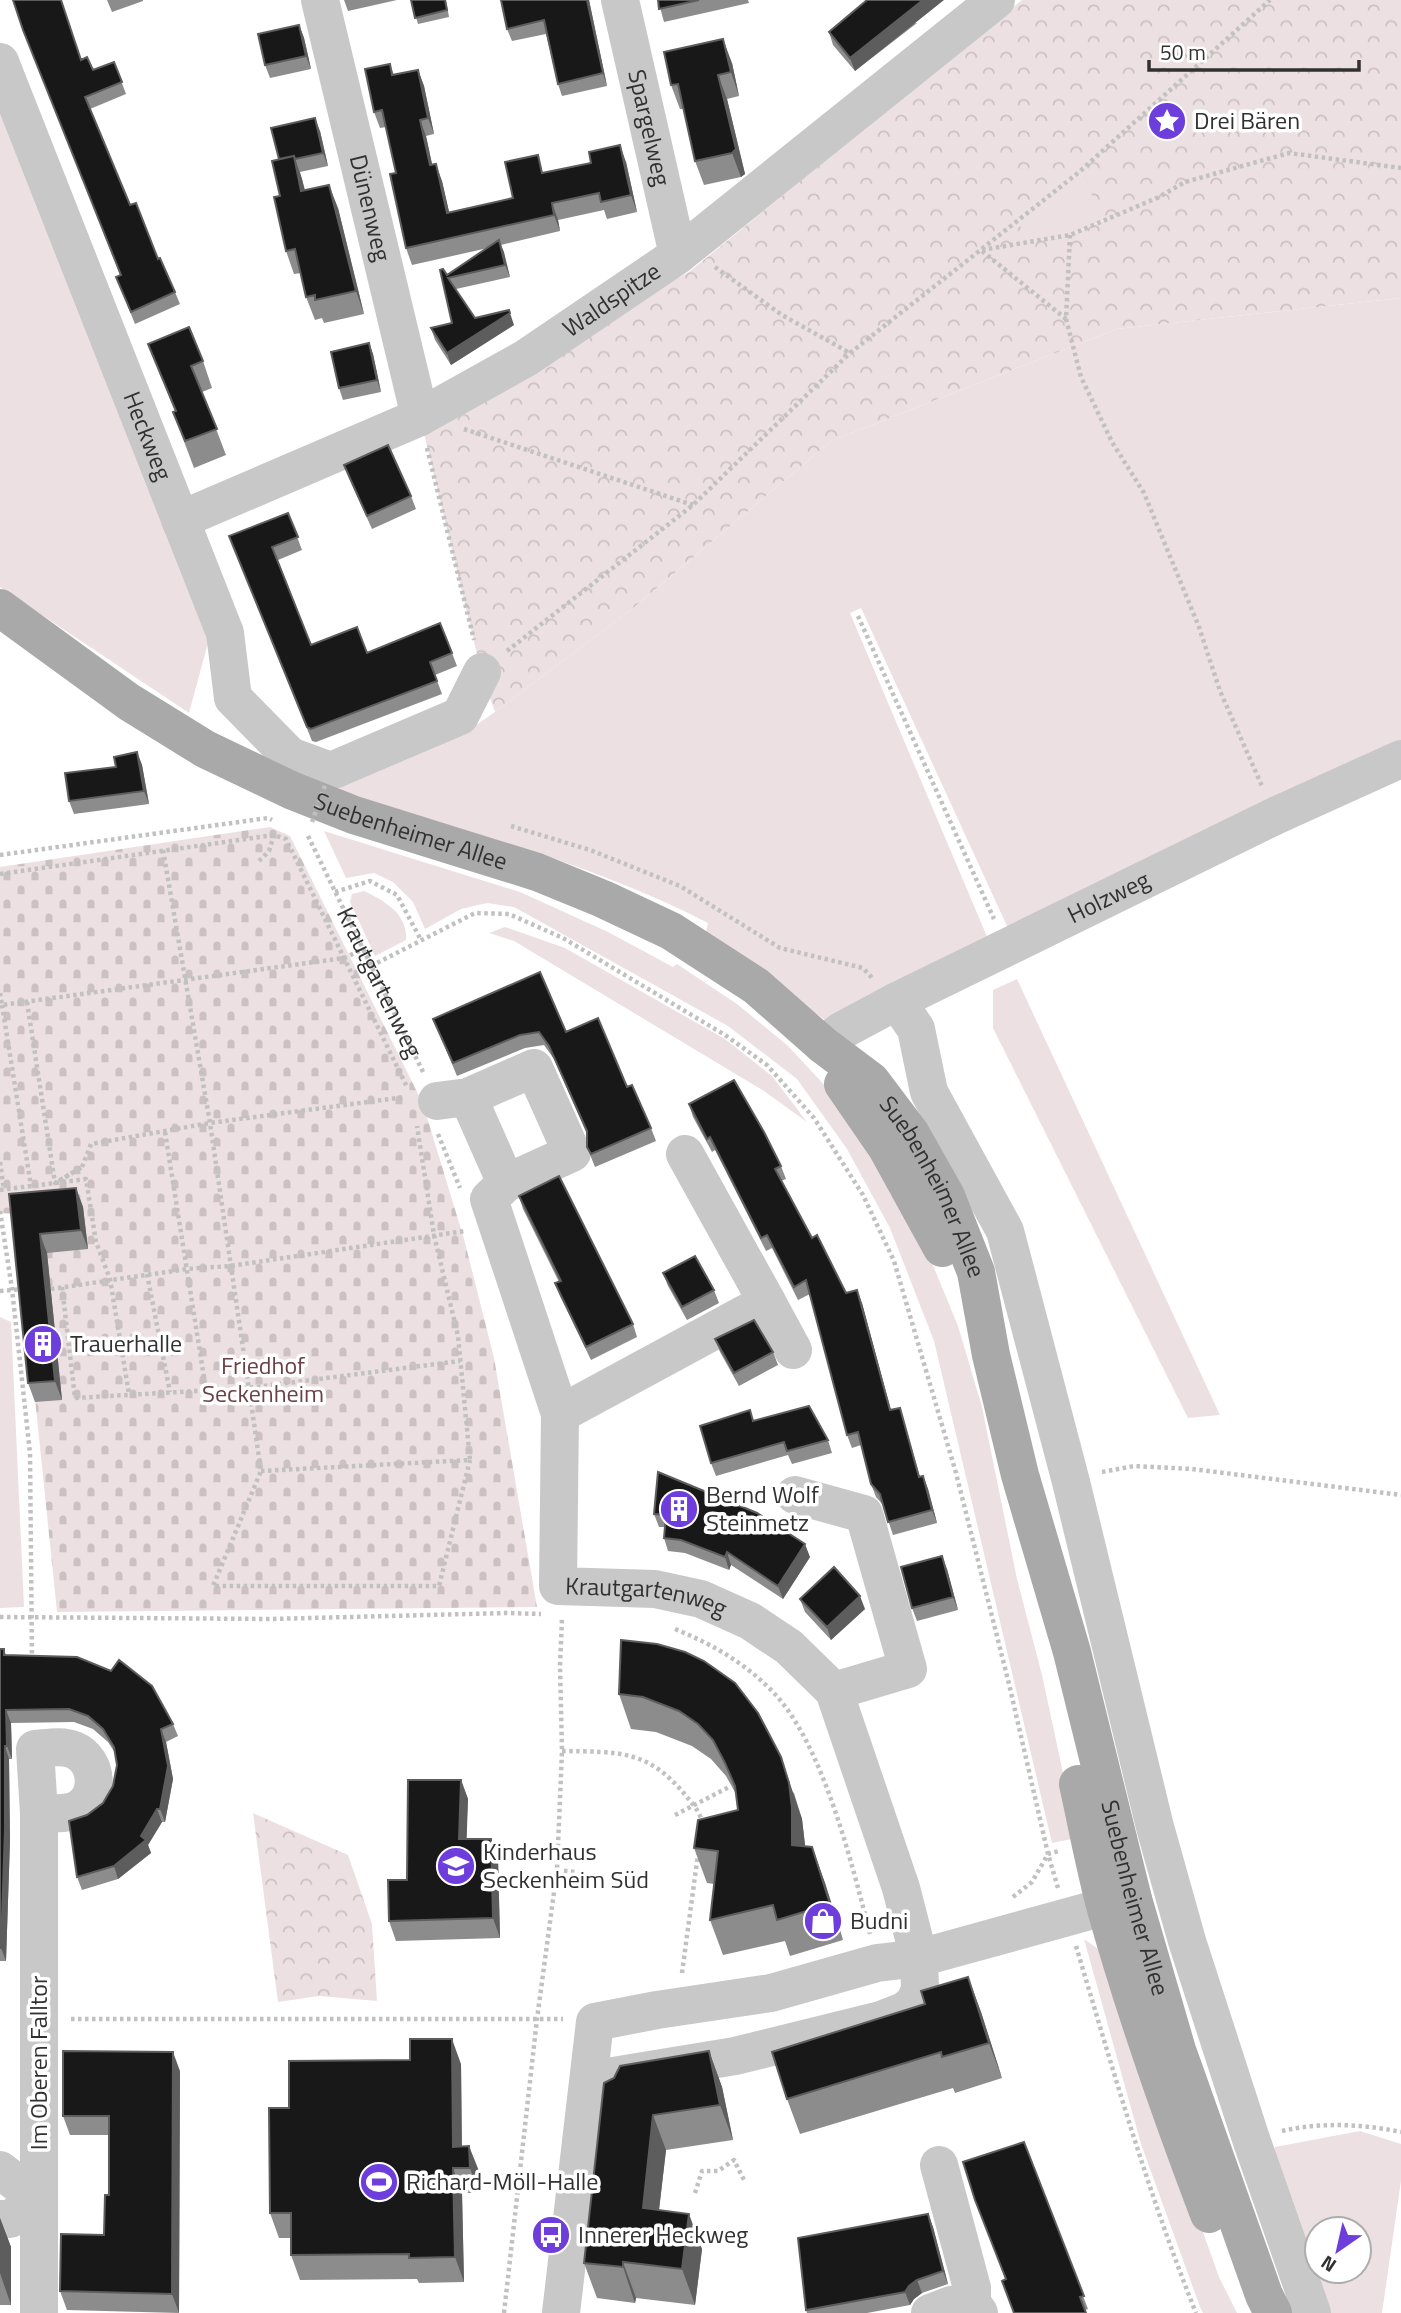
<svg xmlns="http://www.w3.org/2000/svg" width="1401" height="2313" font-family="'Titillium Web',sans-serif">
<defs>
<pattern id="forest-crowns" width="20" height="18" patternUnits="userSpaceOnUse" patternTransform="scale(1.75)"><rect width="20" height="18" fill="#ede0e2"/><path d="M2 6a3 3 0 1 1 6 0M12 15a3 3 0 1 1 6 0" fill="none" stroke="#ccc1c2"/></pattern>
<pattern id="cemetery-stones" width="16" height="16" patternUnits="userSpaceOnUse" patternTransform="scale(1.75)"><rect width="16" height="16" fill="#ede0e2"/><path d="M2 7V4a2 2 0 0 1 4 0v3zM10 15v-3a2 2 0 0 1 4 0v3z" fill="#ccc1c2"/></pattern>
</defs>
<rect width="100%" height="100%" fill="#fff"/>
<!-- green -->
<path fill="#ede0e2" fill-rule="evenodd" d="M0 101 209 639 189 713 0 587Z
M1078 173 1108 218 1070 235 1029 242 1017 222Z
M1401 298V752L1012 937 861 608 850 613 991 946 825 1020 706 932 708 923C592 863 461 830 337 790L366 770 466 732 495 712 632 609 831 441 1117 329Z
M324 831 520 892 608 932 673 967 677 964 737 1004 787 1045 829 1090 868 1149 930 1258 958 1326 982 1407 1017 1579 1042 1675 1077 1838 1052 1843 934 1341 890 1228 847 1149 797 1079 728 1026 514 907 487 903 461 909 425 929 413 902 393 882 374 873 346 878Z
M364 891C385 901 408 914 406 940L375 956 350 902 352 894Z
M505 927 565 948 725 1039 772 1076 807 1122 764 1091 514 941 489 933Z
M1017 979 1220 1415 1188 1418 993 1028V990Z
M0 1317 11 1322 24 1607 0 1608Z
M1084 1939 1104 1953 1219 2277 1237 2313H1203L1200 2307 1141 2144Z
M1360 2131 1401 2144V2181L1382 2313H1323L1271 2166 1275 2147ZM1317 2229H1359V2271H1317Z"/>
<!-- forest -->
<path fill="url(#forest-crowns)" fill-rule="evenodd" d="M1022 0H1401V298L1117 329 831 441 632 609 495 712 483 679 420 417 533 353 689 272ZM1078 173 1107 219 1070 235 1029 242 1018 222Z
M253 1813 348 1855 372 1924 377 2001 319 1996 278 2002Z"/>
<!-- cemetery -->
<path fill="url(#cemetery-stones)" d="M270 827 290 836 423 1104 464 1239 494 1358 537 1607 57 1612 16 1214 0 1213V867Z"/>
<g fill="none" stroke-linecap="round" stroke-linejoin="round">
<!-- path -->
<g stroke="#c1c1c1" stroke-width="4.5" stroke-dasharray="3.5 3.5" stroke-linecap="butt">
<path d="M1070 235 1066 319 1081 377 1112 442 1144 493 1199 627 1220 691 1262 786"/>
<path d="M982 250 1070 235 1159 197 1185 182 1289 153 1401 168"/>
<path d="M982 251 1066 319"/>
<path d="M715 267 782 315 850 353"/>
<path d="M464 429 693 505"/>
<path d="M427 448 474 640"/>
<path d="M858 616 994 919"/>
<path d="M507 651 693 505 850 353 1078 173 1270 0"/>
<path d="M511 826 590 850 680 886 780 948 863 968 873 979"/>
<path id="s1" d="M308 836 424 1074"/>
<path d="M163 850 210 1123 261 1471 213 1586H439L470 1460"/>
<path d="M0 855 268 818 272 820"/>
<path d="M259 861 269 851 274 835"/>
<path d="M0 874 274 835 286 839 407 1087"/>
<path d="M335 892 370 881 397 895 421 940"/>
<path d="M371 966 475 913 509 914 563 938 725 1035 767 1065 814 1118 863 1195 894 1261 956 1473 1009 1684 1048 1854 1058 1888"/>
<path d="M0 993 2 1005 344 958 363 949"/>
<path d="M27 1002 55 1183 82 1167 59 1181"/>
<path d="M2 1005 31 1186"/>
<path d="M165 1132 206 1390"/>
<path d="M438 1134 460 1188"/>
<path d="M0 1162 4 1190"/>
<path d="M82 1167 91 1144 210 1123 405 1097"/>
<path d="M0 1190 86 1179 96 1242 110 1279 129 1394"/>
<path d="M0 1211 12 1289 30 1453 32 1659"/>
<path d="M147 1274 170 1392"/>
<path d="M62 1287 75 1398 248 1388 460 1361"/>
<path d="M51 1289 187 1269 230 1266 465 1231"/>
<path d="M0 1291 24 1289"/>
<path d="M261 1471 470 1460 458 1336 434 1235 417 1126"/>
<path d="M1102 1472 1134 1466 1192 1469 1401 1495"/>
<path d="M0 1617 270 1619 507 1613 541 1614"/>
<path d="M675 1629C712 1644 745 1663 773 1692 823 1744 852 1864 870 1934"/>
<path d="M562 1751C618 1752 648 1749 686 1796 693 1804 701 1813 702 1824"/>
<path d="M675 1815 731 1786"/>
<path d="M557 1870 584 1873"/>
<path d="M1013 1897 1032 1882 1048 1854 1059 1851"/>
<path d="M1076 1946C1113 2070 1148 2193 1196 2313"/>
<path d="M682 1973 698 1854"/>
<path d="M71 2019H563"/>
<path d="M1282 2131C1321 2122 1362 2124 1401 2132"/>
<path d="M695 2193 702 2171H718L734 2160 745 2182"/>
<path d="M504 2313 537 2019 557 1870 562 1751 560 1666 562 1618"/>
</g>
<!-- minor -->
<g stroke="#c8c8c8" stroke-width="38">
<path id="s2" d="M320 0 420 417"/>
<path id="s3" d="M620 0 678 255"/>
<path id="s4" d="M0 62 225 633 233 698 290 756 331 771 460 716 482 672"/>
<path id="s5" d="M180 520 420 417 526 358 678 255 996 0"/>
<path d="M897 1001 916 1029 929 1092 1005 1231 1071 1482 1155 1827 1187 1941 1251 2139 1312 2313"/>
<path id="s6" d="M823 1045 841 1031 897 1001 1275 816 1401 759"/>
<path d="M437 1101 468 1097 534 1068 572 1153 506 1183 468 1097"/>
<path d="M685 1154 767 1302"/>
<path id="s7" d="M506 1183 489 1199 560 1414 558 1586 655 1589 701 1599 750 1621 789 1647 834 1691 901 1888 919 1958 920 1990 914 2003 904 2011 881 2020 735 2056 589 2080"/>
<path d="M560 1414 767 1302 793 1350"/>
<path d="M795 1495 864 1514 908 1669 834 1691"/>
<path d="M939 2165 972 2288V2303"/>
<path d="M0 2170 39 2200 10 2219H0"/>
<path d="M39 2313V1813L35 1749C48 1748 62 1745 74 1750 98 1760 101 1797 78 1809 67 1815 51 1813 39 1813"/>
<path d="M561 2313 595 2022 657 2010 771 1993 877 1963 919 1958 1133 1899"/>
<path d="M930 2313 951 2305 972 2303 979 2313"/>
</g>
<!-- major -->
<g stroke="#a9a9a9" stroke-width="38">
<path id="s8" d="M0 608 129 702 205 749 293 791 354 815 537 872 603 899 671 931 756 986 823 1045 871 1081 911 1134 946 1196 976 1272 991 1355 1020 1475 1072 1652 1133 1899 1177 2050 1264 2295 1273 2313"/>
<path d="M843 1084 887 1148 942 1248"/>
<path d="M1078 1784C1087 1825 1095 1868 1106 1909 1135 2012 1171 2114 1209 2214"/>
</g>
<!-- path-bridge -->
<path stroke="#c1c1c1" stroke-width="4.5" stroke-dasharray="3.5 3.5" stroke-linecap="butt" d="M312 822 325 785"/>
</g>
<!-- wall -->
<path fill="#8c8c8c" d="M13 0 93 70 114 62 126 94 90 109 130 205 175 292 180 304 135 324 116 277 120 275Z
M107 0H143V1L112 12Z
M344 0H397L348 11Z
M411 0H446L449 17 418 24Z
M501 0H589L607 86 562 96 558 84 546 34 512 41 507 29Z
M658 0H748L749 3 664 22Z
M917 23 855 71 833 45 829 32Z
M299 25 304 38 311 69 270 78 265 65Z
M732 63 739 96 727 99 745 174 741 177 704 185 695 161 683 109H680L671 85Z
M390 64 394 75 418 70 424 86 434 134 426 136 432 165 442 181 449 212 513 198 545 173 626 162 637 212 607 219 604 210 558 220 560 231 501 245 510 277 456 289 475 318 514 325 451 365 435 340 431 328 452 323 447 275 488 248 412 265 406 248 396 173 386 127 380 128 374 112Z
M320 131 328 166 300 172 305 190 338 208 364 314 324 323 322 318 315 320 306 297 301 273 294 274 286 251 279 159Z
M369 343 373 354 381 392 343 400 339 388Z
M148 344 203 361 212 388 202 392 226 455 194 468 173 412 175 411Z
M344 465 411 496 416 509 372 529 349 478Z
M288 513 302 550 278 560 311 645 367 653H452L457 666 435 675 442 694 316 742 312 741 229 536Z
M137 752 142 765 149 804 74 814 69 801Z
M433 1019 566 1032 627 1087 651 1128 656 1141 595 1167 587 1147V1134L554 1059 544 1045 525 1048 457 1076Z
M689 1104 781 1166 786 1179 781 1181 812 1238 846 1293 862 1303 891 1410 900 1408 904 1421 920 1477 923 1476 928 1489 937 1523 893 1535 883 1505 876 1497 871 1484 861 1445 852 1448 847 1435 810 1294 798 1300 772 1248 766 1251 715 1150 712 1152 693 1117Z
M76 1188 83 1207 88 1249 47 1253 62 1400 35 1402 28 1383 9 1194Z
M519 1196 633 1324 637 1337 591 1360 560 1296 555 1283 559 1282 523 1209Z
M663 1273 714 1290 719 1303 687 1320 668 1286Z
M715 1339 773 1352 778 1365 739 1386 720 1352Z
M753 1421 828 1440 832 1453 792 1464 788 1455 716 1476 711 1463Z
M658 1472 810 1557 783 1599 731 1565 729 1570 685 1553 668 1551 664 1538 665 1527H659L654 1514Z
M947 1569 958 1610 917 1621 912 1608Z
M800 1599 865 1609 831 1640 805 1612Z
M621 1640 794 1793 802 1819 805 1847H812L825 1883 843 1940 790 1956 785 1941 723 1955 710 1920 714 1884 707 1883 694 1848 738 1810 736 1794 726 1776 711 1759 692 1746 656 1732 631 1729 619 1694Z
M0 1649H4L6 1655 173 1724 178 1736 166 1742 173 1779 165 1822H162L148 1845 151 1853 118 1879 82 1890 77 1877 87 1815 103 1803 113 1786 117 1765 115 1753 108 1742 93 1729 74 1722 11 1723 12 1759H9L10 1841 6 1961H0Z
M461 1780 468 1799 466 1839H491L498 1858 500 1938 396 1941 389 1921 407 1880Z
M968 1977 981 2012 1002 2078 955 2093 953 2088 800 2134 787 2099 925 2004Z
M709 2051 722 2087 733 2140 666 2150 659 2210 702 2249 695 2305 636 2298 635 2303 597 2298 584 2263 604 2083Z
M461 2064 462 2146 479 2171V2193H462L464 2282 419 2283 417 2279 300 2280 291 2255V2238H279L270 2213 289 2108Z
M180 2071 179 2313 67 2310 60 2291 104 2235 109 2195V2135H70L63 2116Z
M1024 2142 1088 2309 1085 2310 1005 2280Z
M928 2214 933 2227 948 2284 922 2293 914 2299 910 2305 867 2313H807L806 2310Z
M0 2218 11 2247V2305H0Z"/>
<!-- shaded-wall -->
<path fill="#5d5d5d" d="M587 0H589L607 86 603 73Z
M923 0H944L855 71 850 58Z
M299 25 304 38 311 69 306 56Z
M723 39 732 63 739 96 731 72Z
M418 70 424 86 434 134 428 118Z
M718 75 727 99 745 174 741 177 732 153Z
M315 118 320 131 328 166 323 153Z
M420 120 426 136 436 182 430 165Z
M620 145 626 162 637 212 631 195Z
M294 156 302 179 310 214 301 191Z
M436 164 442 181 453 229 447 213Z
M329 185 338 208 364 314 356 291Z
M552 203 558 220 560 231 554 215Z
M499 240 504 252 510 277 505 265Z
M510 313 514 325 451 365 447 353Z
M369 343 373 354 381 392 377 380Z
M137 752 142 765 149 804 144 791Z
M76 1188 83 1207 88 1249 81 1230Z
M40 1234 47 1253 62 1400 55 1381Z
M857 1290 862 1303 894 1423 890 1410Z
M923 1476 928 1489 937 1523 932 1510Z
M805 1544 810 1557 783 1599 778 1586Z
M727 1552 731 1565 729 1570 725 1557Z
M942 1556 947 1569 958 1610 953 1597Z
M860 1596 865 1609 831 1640 827 1627Z
M6 1710 11 1723 12 1759 7 1746Z
M161 1729 166 1742 173 1779 165 1822 160 1809Z
M5 1746 9 1759 10 1841 6 1961 1 1948Z
M781 1757 802 1819 805 1844V1881L792 1845Z
M461 1780 468 1799 466 1858 459 1839Z
M157 1809 162 1822 148 1845 151 1853 118 1879 114 1866 141 1836Z
M491 1839 498 1858 500 1938 493 1918Z
M812 1847 825 1883 843 1940 830 1904Z
M968 1977 981 2012 1002 2078 989 2043Z
M452 2039 461 2064 462 2168 453 2147Z
M709 2051 722 2087 733 2140 720 2105Z
M173 2052 180 2071 179 2313 172 2294Z
M653 2115 666 2150 655 2244 643 2208Z
M469 2146 479 2171V2193L470 2168Z
M453 2168 462 2193 464 2282 455 2257Z
M689 2214 702 2249 695 2305 682 2269Z
M928 2214 933 2227 948 2284 943 2271Z
M0 2218 11 2247V2305L0 2273Z
M623 2262 636 2298 635 2303 623 2267Z
M917 2280 922 2293 914 2299 910 2305 905 2292 909 2286Z"/>
<!-- building -->
<path fill="#181818" stroke="#5d5d5d" stroke-width="2" d="M13 0H61L81 60 87 57 93 70 114 62 122 82 85 97 130 205 136 203 158 259 160 258 175 292 131 312 116 277 121 275 23 30Z
M411 0H445L447 10 415 18Z
M501 0H587L603 73 558 84 544 20 507 29Z
M658 0H699L659 9Z
M867 0H923L850 58 829 32Z
M299 25 306 56 265 65 258 34Z
M723 39 731 72 718 75 736 149 732 153 695 161 678 84 671 85 664 52Z
M390 64 392 75 418 70 428 118 420 120 430 165 436 164 447 213 513 198 505 162 538 155 542 173 591 163 589 152 620 145 631 195 601 202 599 193 552 203 554 215 406 248 390 174 396 173 382 110 374 112 365 69Z
M315 118 323 153 295 159 294 156 279 159 271 128Z
M294 156 301 191 329 185 356 291 315 300V295L306 297 295 249 286 251 274 197 280 196 272 161Z
M499 240 505 265 448 278 475 318 509 310 510 313 447 353 431 328 452 323 440 270 443 269 447 275Z
M189 327 203 361 191 366 217 429 185 441 173 412 176 411 148 344Z
M369 343 377 380 339 388 331 352Z
M388 445 411 496 367 516 344 465Z
M288 513 298 537 272 547 311 645 357 627 367 653 440 623 452 653 430 662 437 681 311 729 307 727 229 536Z
M137 752 144 791 69 801 65 773 116 767 114 757Z
M540 972 566 1032 598 1018 627 1087 632 1085 651 1128 591 1154 587 1147V1131L549 1046 539 1032 520 1035 453 1063 433 1019Z
M734 1080 764 1132 781 1166 775 1169 812 1238 817 1235 846 1293 857 1290 890 1410 900 1408 919 1477 923 1476 932 1510 888 1522 880 1494 871 1484 858 1432 847 1435 806 1280 794 1287 767 1235 761 1238 710 1137 707 1139 689 1104Z
M559 1176 633 1324 586 1347 555 1283 561 1281 519 1196Z
M76 1188 81 1230 40 1234 55 1381 28 1383 9 1194Z
M695 1256 714 1290 682 1307 663 1273Z
M754 1320 773 1352 734 1373 715 1339Z
M809 1406 828 1440 787 1451 784 1442 711 1463 700 1426 750 1410 753 1421Z
M658 1472 757 1513 805 1544 778 1586 727 1552 725 1557 681 1540 664 1538 666 1515 654 1514Z
M942 1556 953 1597 912 1608 901 1567Z
M834 1567 860 1596 827 1627 800 1599Z
M621 1640 657 1644 685 1652 704 1661 735 1683 758 1713 781 1757 789 1783 792 1808V1845L812 1847 830 1904 777 1920 773 1905 710 1920 718 1851 694 1848 698 1820 738 1810 735 1786 725 1763 713 1740 698 1724 679 1711 643 1697 619 1694Z
M0 1649H4V1655L77 1657 111 1671 119 1660 152 1686 173 1724 161 1729 168 1766 160 1809H157L141 1836 146 1840 114 1866 77 1877 69 1821 87 1815 103 1803 113 1786 117 1765 114 1747 103 1729 88 1716 69 1709 6 1710 7 1746H5V1828L1 1948H0Z
M408 1780H461L459 1839H491L493 1918 389 1921 388 1880H407Z
M968 1977 989 2043 942 2057 941 2052 787 2099 772 2052 925 2004 921 1991Z
M410 2039H452L453 2147 469 2146 470 2168H453L455 2257 409 2258V2254L291 2255V2213H270L269 2108H289V2061L410 2060Z
M63 2051 173 2052 172 2294 60 2291 61 2234 104 2235 105 2195H109V2116H63Z
M709 2051 720 2105 653 2115 643 2208 689 2214 682 2269 623 2262V2267L584 2263 604 2083 614 2078 620 2066Z
M1024 2142 1084 2296 1080 2297 1086 2313H1014L1002 2281 1006 2279 975 2200 963 2162Z
M928 2214 943 2271 917 2280 909 2286 905 2292 806 2310 798 2238Z"/>
<!-- icons -->
<defs>
<g id="sight-disc" transform="scale(2.0125)"><circle r="9.5" fill="#6e3edd" stroke="#fff"/><path d="M0-6L1.8-2.2L6-1.7L2.9 1.2L3.7 5.4L0 3.3L-3.7 5.4L-2.9 1.2L-6-1.7L-1.8-2.2Z" fill="#fff"/></g>
<g id="building-disc" transform="scale(2.0125)"><circle r="9.5" fill="#6e3edd" stroke="#fff"/><path d="M-4-6H4V6H1V3H-1V6H-4ZM-2.5-4.3h1.7v1.8h-1.7ZM.8-4.3h1.7v1.8H.8ZM-2.5-1h1.7V.8h-1.7ZM.8-1h1.7V.8H.8Z" fill="#fff"/></g>
<g id="school-disc" transform="scale(2.0125)"><circle r="9.5" fill="#6e3edd" stroke="#fff"/><path d="M0-5L7-2L0 1L-7-2ZM-4 1L0 2.5L4 1V4Q0 6-4 4Z" fill="#fff"/></g>
<g id="shop-disc" transform="scale(2.0125)"><circle r="9.5" fill="#6e3edd" stroke="#fff"/><path d="M-5-2.5h2.3a2.7 3.5 0 0 1 5.4 0H5L5.5 6h-11ZM-1.5-2.5h3a1.5 2.3 0 0 0-3 0Z" fill="#fff"/></g>
<g id="stadium-disc" transform="scale(2.0125)"><circle r="9.5" fill="#6e3edd" stroke="#fff"/><path d="M0-5a6.5 5 0 1 0 0 10a6.5 5 0 1 0 0-10ZM-3.5-1.8h7v3.6h-7Z" fill="#fff"/></g>
<g id="bus-disc" transform="scale(2.0125)"><circle r="9.5" fill="#6e3edd" stroke="#fff"/><path d="M-5-6H5V4H4V6H2V4H-2V6H-4V4H-5ZM-3.5-4V0h7V-4ZM-3.5 1.2v1.5H-2V1.2ZM2 1.2v1.5H3.5V1.2Z" fill="#fff"/></g>
</defs>
<g fill-rule="evenodd">
<use href="#sight-disc" x="1167" y="121"/>
<use href="#building-disc" x="43" y="1344"/>
<use href="#building-disc" x="679" y="1509"/>
<use href="#school-disc" x="456" y="1866"/>
<use href="#shop-disc" x="823" y="1921"/>
<use href="#stadium-disc" x="379" y="2182"/>
<use href="#bus-disc" x="551" y="2235"/>
</g>
<g text-anchor="middle" stroke-width="7" stroke-linejoin="round" paint-order="stroke">
<!-- poi labels -->
<g font-size="24" fill="#313131" stroke="#fff" text-anchor="start">
<text x="1194" y="129">Drei Bären</text>
<text x="70" y="1352">Trauerhalle</text>
<text x="706" y="1503">Bernd Wolf<tspan x="706" dy="28">Steinmetz</tspan></text>
<text x="483" y="1860">Kinderhaus<tspan x="483" dy="28">Seckenheim Süd</tspan></text>
<text x="850" y="1929">Budni</text>
<text x="406" y="2190">Richard-Möll-Halle</text>
<text x="578" y="2243">Innerer Heckweg</text>
</g>
<!-- street labels -->
<g font-size="24" fill="#313131" stroke="#fff">
<text dy="8" stroke="none"><textPath href="#s3" startOffset="131">Spargelweg</textPath></text>
<text dy="8" stroke="none"><textPath href="#s2" startOffset="214">Dünenweg</textPath></text>
<text dy="8" stroke="none"><textPath href="#s5" startOffset="486">Waldspitze</textPath></text>
<text dy="8" stroke="none"><textPath href="#s4" startOffset="402">Heckweg</textPath></text>
<text dy="8" stroke="none"><textPath href="#s8" startOffset="471">Suebenheimer Allee</textPath></text>
<text dy="8" stroke="none"><textPath href="#s6" startOffset="322">Holzweg</textPath></text>
<text dy="8" stroke="none"><textPath href="#s1" startOffset="163">Krautgartenweg</textPath></text>
<text dy="8" stroke="none"><textPath href="#s8" startOffset="1124">Suebenheimer Allee</textPath></text>
<text dy="8" stroke="none"><textPath href="#s7" startOffset="511">Krautgartenweg</textPath></text>
<text dy="8" stroke="none"><textPath href="#s8" startOffset="1866">Suebenheimer Allee</textPath></text>
<text transform="translate(39 2063) rotate(-90)" y="8">Im Oberen Falltor</text>
</g>
<!-- park labels -->
<g font-size="24" fill="#6b4044" stroke="#fff">
<text x="263" y="1374">Friedhof<tspan x="263" dy="28">Seckenheim</tspan></text>
</g>
</g>
<!-- north arrow -->
<g transform="translate(1338 2250) rotate(214)"><circle r="33" fill="#ffffff" stroke="#adadad" stroke-width="2"/>
<path d="M0-5L12 26L0 18L-12 26Z" fill="#6e3edd"/>
<text y="-10" font-size="19" font-weight="bold" text-anchor="middle" fill="#313131">N</text>
</g>
<!-- scale -->
<path d="M1149 60v10h210v-10" fill="none" stroke="#313131" stroke-width="3.5"/>
<text x="1160" y="60" font-size="21" fill="#313131" stroke="#ffffff" stroke-width="5" paint-order="stroke">50 m</text>
</svg>
